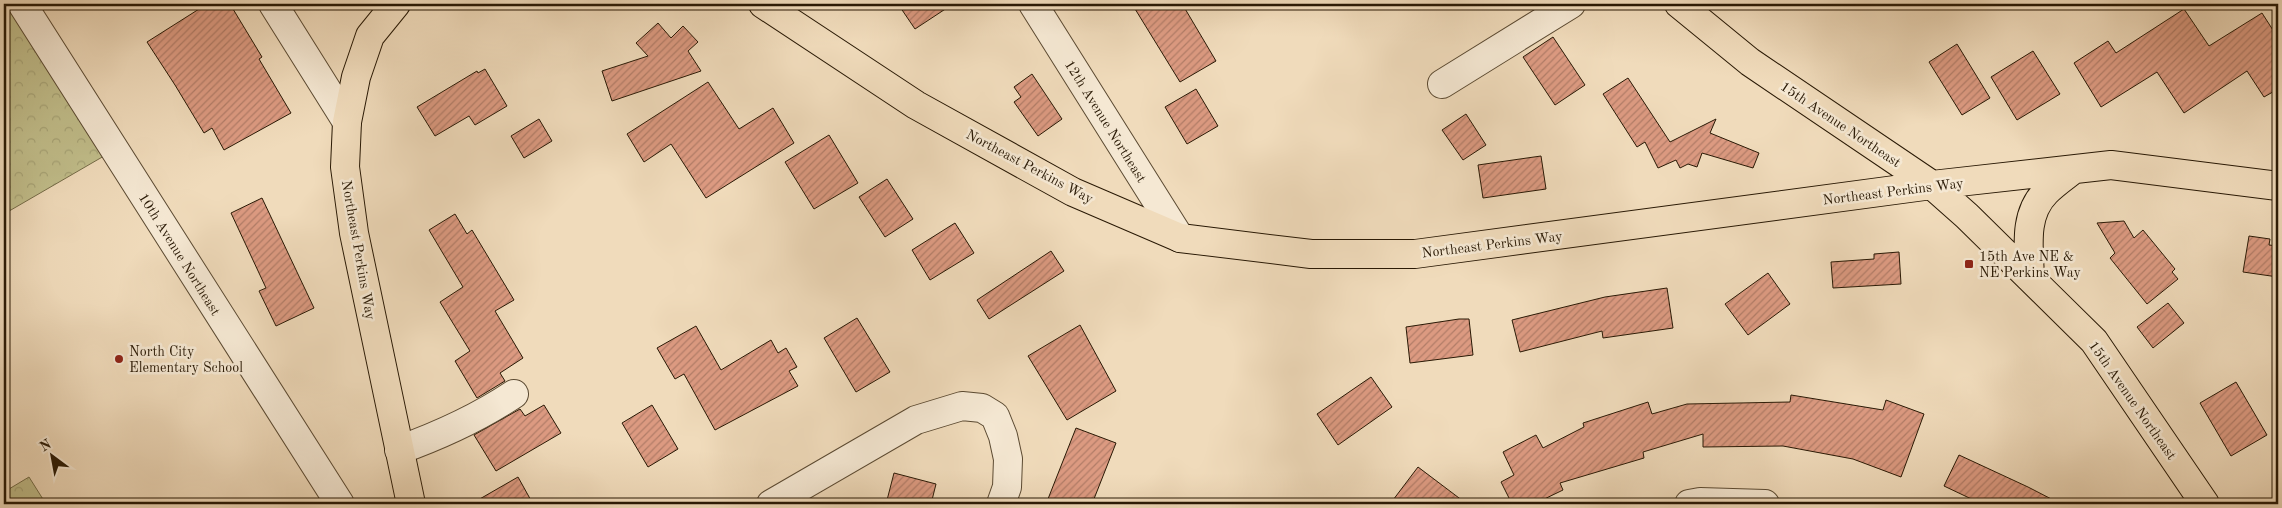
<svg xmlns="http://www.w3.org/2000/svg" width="2282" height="508" font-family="'Old Standard TT',serif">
<defs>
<pattern id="forest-crowns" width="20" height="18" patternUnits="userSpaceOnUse" patternTransform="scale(1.25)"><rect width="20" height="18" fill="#c1be8b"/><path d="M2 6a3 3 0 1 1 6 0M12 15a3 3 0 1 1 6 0" fill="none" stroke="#a6a376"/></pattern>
<pattern id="building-hatch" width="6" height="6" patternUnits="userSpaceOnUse" patternTransform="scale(1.25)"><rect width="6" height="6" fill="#dc9a81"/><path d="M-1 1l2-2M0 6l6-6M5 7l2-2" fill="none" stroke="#b27d68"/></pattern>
</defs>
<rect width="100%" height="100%" fill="#f0dbbb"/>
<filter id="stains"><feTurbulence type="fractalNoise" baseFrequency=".004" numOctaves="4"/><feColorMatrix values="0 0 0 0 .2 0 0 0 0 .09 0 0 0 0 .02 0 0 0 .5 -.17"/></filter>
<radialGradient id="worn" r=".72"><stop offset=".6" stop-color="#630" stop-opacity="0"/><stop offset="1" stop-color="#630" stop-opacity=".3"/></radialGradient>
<!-- forest -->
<path fill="url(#forest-crowns)" stroke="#756c48" d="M4 4H8L104 156 4 214Z
M29 477 46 504H4V492Z"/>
<!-- building -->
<path fill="url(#building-hatch)" stroke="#291905" d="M207 4H230L262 57 259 59 291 113 224 150 212 128 204 133 175 85 147 42Z
M898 4H953L915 29Z
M1132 4H1189L1184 7 1216 61 1180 82Z
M2184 9 2209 46 2262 13 2278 38V89L2264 97 2247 71 2184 113 2157 72 2101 107 2074 63 2108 41 2116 53Z
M658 23 671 38 683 26 698 42 688 51 701 71 612 101 602 71 648 56 636 43Z
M1553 37 1585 85 1555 105 1523 57Z
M1957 44 1990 98 1962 115 1929 62Z
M2033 51 2060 94 2017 120 1991 77Z
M485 69 507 106 475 125 469 116 435 136 417 107 477 71 478 73Z
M1032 74 1062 119 1038 136 1014 102 1021 97 1014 87Z
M1628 78 1670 142 1716 119 1710 133 1759 153 1753 168 1702 153 1697 167 1688 164 1680 168 1676 160 1658 168 1645 142 1637 147 1603 94Z
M708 82 739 129 773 108 794 143 706 198 671 144 644 162 627 134Z
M1196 89 1218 126 1187 144 1165 107Z
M1466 114 1486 145 1463 160 1442 130Z
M539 119 552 141 524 158 511 136Z
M829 135 858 183 814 209 785 162Z
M1541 156 1546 189 1483 198 1478 165Z
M887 179 913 219 885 237 859 197Z
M262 198 314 308 276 326 259 291 266 288 231 213Z
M455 214 467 234 472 230 514 300 495 311 523 358 500 373 505 381 477 398 455 361 470 351 440 302 463 287 429 230Z
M2124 221 2134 238 2143 230 2175 269 2172 272 2178 279 2147 304 2110 258 2115 253 2097 223Z
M955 223 974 253 930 280 912 250Z
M2249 236 2270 239 2269 245 2278 246V277L2243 272Z
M1051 251 1064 271 989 319 977 300Z
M1899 252 1901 284 1833 288 1831 262 1874 259V254Z
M1768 273 1790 304 1748 335 1725 304Z
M1667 288 1673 328 1603 338 1602 331 1520 352 1512 320 1605 297Z
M2168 303 2184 323 2153 348 2137 327Z
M857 318 890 372 856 392 824 338Z
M1459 319H1469L1473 355 1410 363 1406 327Z
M1080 325 1116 391 1067 420 1028 356Z
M696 326 721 370 771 340 778 353 786 348 797 367 789 371 798 386 715 430 684 374 675 379 657 348Z
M1371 377 1392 407 1338 445 1317 414Z
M2236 382 2267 435 2231 456 2200 403Z
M1791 395 1883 410 1886 400 1924 414 1901 477 1853 459 1783 446 1703 447V434L1643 452 1644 458 1560 483 1563 490 1534 504H1512L1501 482 1514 475 1503 452 1536 435 1543 448 1584 427 1583 423 1648 402 1652 414 1687 404 1790 402Z
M544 405 561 433 496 471 474 435 520 409 525 416Z
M652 405 678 449 648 467 622 423Z
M1076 428 1116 443 1092 504H1046Z
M1959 455 2028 487 2061 504H1982L1944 486Z
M1418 467 1467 504H1390Z
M894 473 936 484 931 504H886Z
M518 477 533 504H471Z"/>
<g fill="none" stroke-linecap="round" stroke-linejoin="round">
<!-- minor casing -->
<g stroke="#5b4a32" stroke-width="30">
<path id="minor" d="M22 4 340 504
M273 4 347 122
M1033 4 1180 238
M1442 84 1571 4
M399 450C441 435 478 418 514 394
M771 504 916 420 962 406 982 408 995 416 1003 436 1008 459 1007 487 1001 504
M1689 504 1700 502 1765 504"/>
</g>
<!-- major casing -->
<g stroke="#291905" stroke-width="30">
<path id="major" d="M396 4 370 36 356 77 347 122 345 167 354 233 411 504
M763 4 916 105 1073 192 1180 238 1311 254H1415L1932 185 2111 165 2278 186
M1679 4 1750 62 1932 185 1967 216 2094 341 2205 504
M2030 277C2029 249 2023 215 2046 192 2054 184 2064 177 2073 170"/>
</g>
<!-- minor -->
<use href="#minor" stroke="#f5e8d3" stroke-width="28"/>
<!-- major -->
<use href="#major" stroke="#f0dbbb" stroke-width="28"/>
</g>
<!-- markers -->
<g fill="#8f2418" stroke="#f5e8d3" stroke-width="2">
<rect x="1964" y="259" width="10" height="10" rx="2.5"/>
<circle cx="119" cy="359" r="5"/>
</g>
<g text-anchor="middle" stroke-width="5" stroke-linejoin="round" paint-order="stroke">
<!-- street labels -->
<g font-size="14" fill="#291905" stroke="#f5e8d3">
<text transform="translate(1106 121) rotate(58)" y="5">12th Avenue Northeast</text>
<text transform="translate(1841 124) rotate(34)" y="5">15th Avenue Northeast</text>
<text transform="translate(1030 166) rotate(28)" y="5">Northeast Perkins Way</text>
<text transform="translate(1893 191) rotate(-7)" y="5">Northeast Perkins Way</text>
<text transform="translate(1492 244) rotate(-7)" y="5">Northeast Perkins Way</text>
<text transform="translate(359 250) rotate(80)" y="5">Northeast Perkins Way</text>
<text transform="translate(180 254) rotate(58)" y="5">10th Avenue Northeast</text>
<text transform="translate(2133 400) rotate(55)" y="5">15th Avenue Northeast</text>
</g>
<!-- poi labels -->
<g font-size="14" fill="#291905" stroke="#f5e8d3" text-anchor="start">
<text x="1979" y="261">15th Ave NE &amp;<tspan x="1979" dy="16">NE Perkins Way</tspan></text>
<text x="129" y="356">North City<tspan x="129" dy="16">Elementary School</tspan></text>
</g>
</g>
<!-- margin -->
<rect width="2282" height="508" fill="none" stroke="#f0dbbb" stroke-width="20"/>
<rect x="5" y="5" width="2272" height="498" fill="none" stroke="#291905" stroke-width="2.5"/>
<rect x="10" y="10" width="2262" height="488" fill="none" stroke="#291905"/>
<!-- north arrow -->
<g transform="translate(52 456) rotate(328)" stroke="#f5e8d3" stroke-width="4" paint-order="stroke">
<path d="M0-4L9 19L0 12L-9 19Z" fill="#291905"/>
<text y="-8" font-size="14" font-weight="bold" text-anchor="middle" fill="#291905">N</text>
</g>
<rect width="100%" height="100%" filter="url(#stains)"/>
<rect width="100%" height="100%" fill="url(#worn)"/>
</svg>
